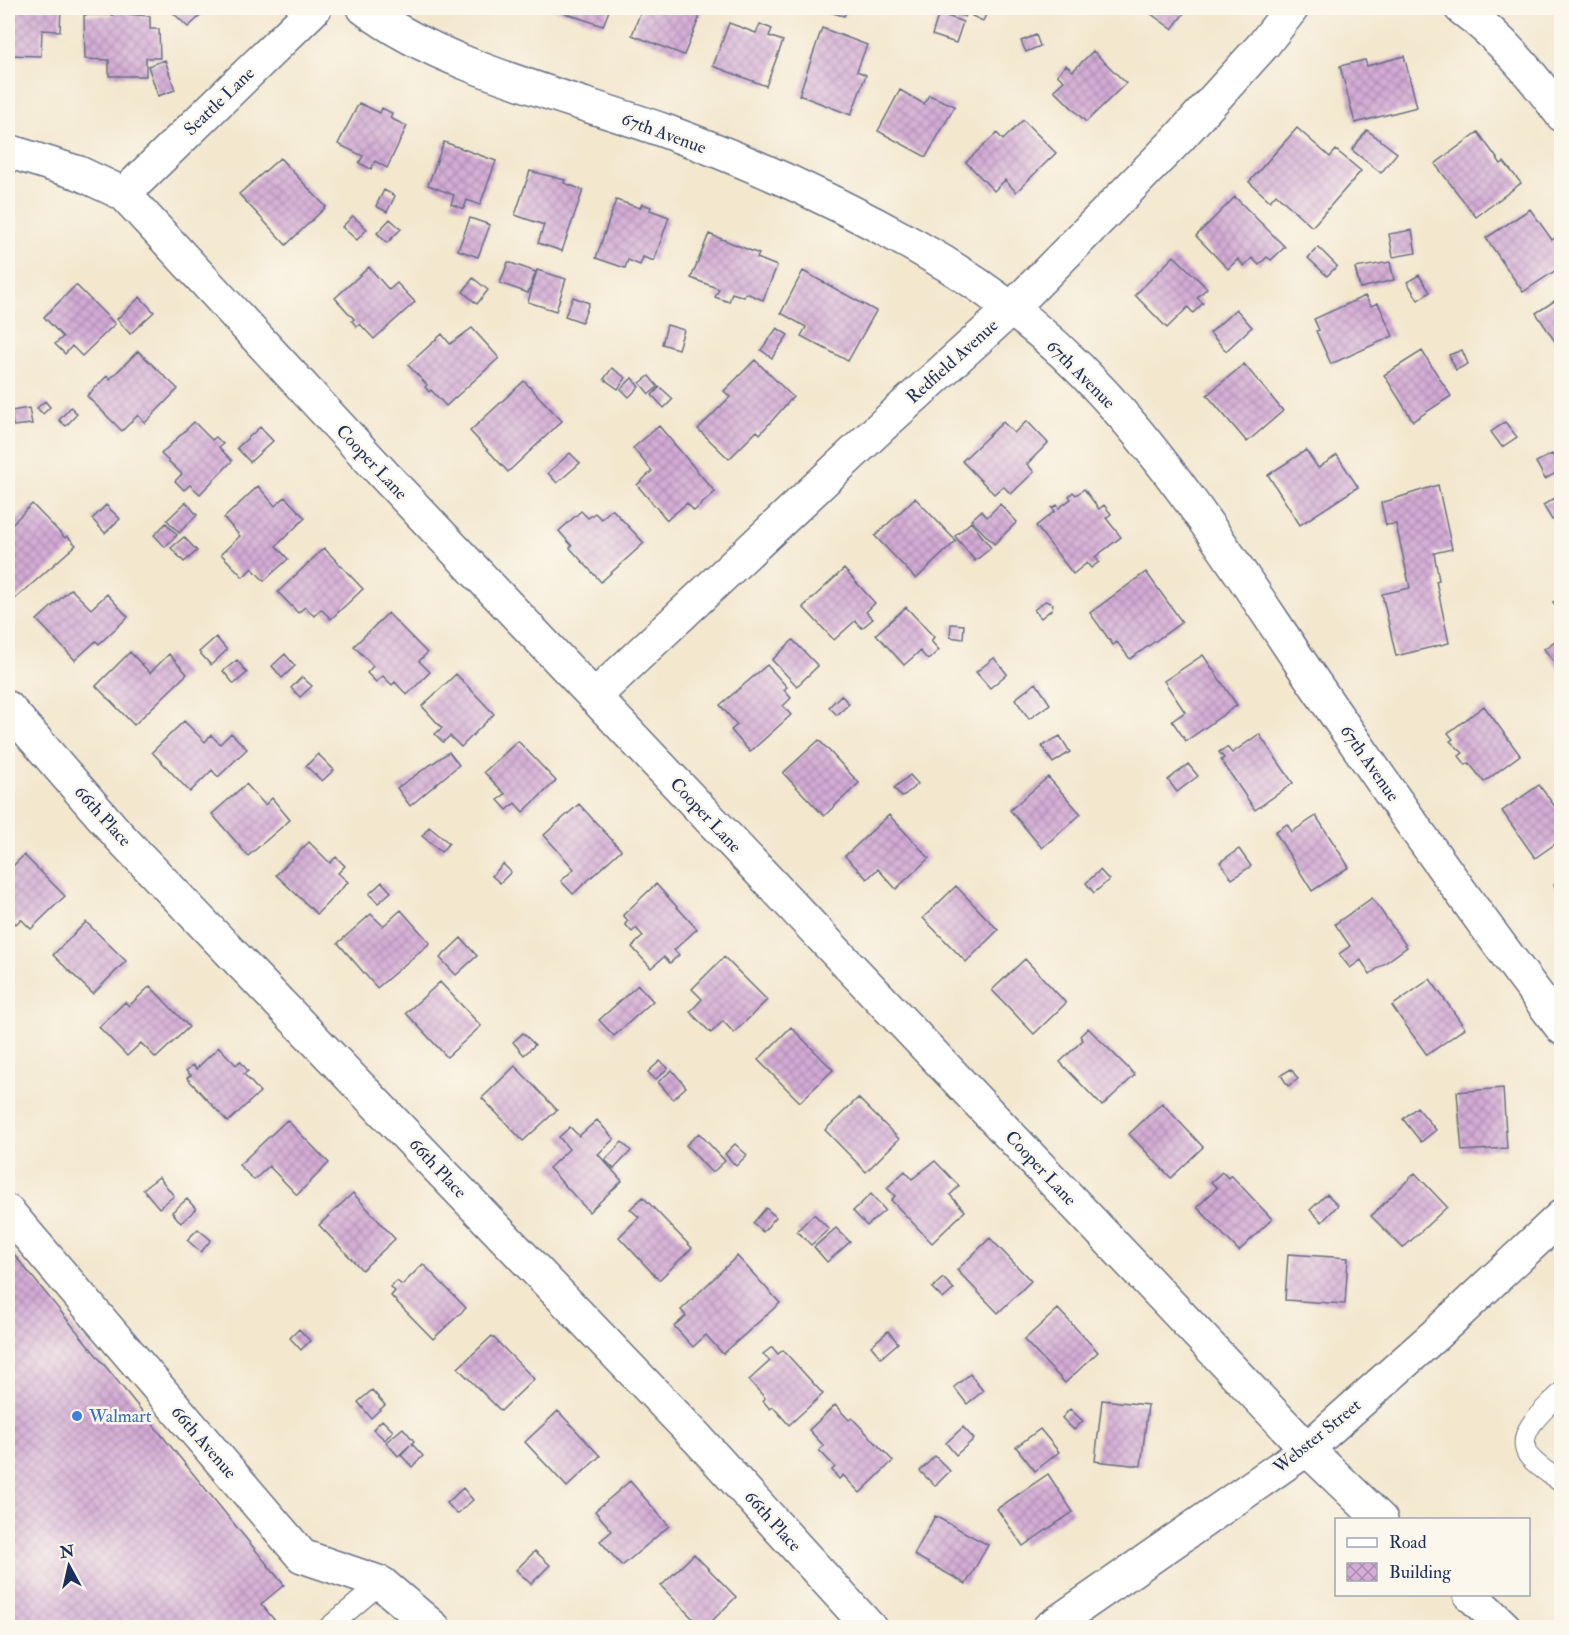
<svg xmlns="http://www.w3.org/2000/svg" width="1569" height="1635" font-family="'IM FELL Double Pica',serif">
<defs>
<pattern id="building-cross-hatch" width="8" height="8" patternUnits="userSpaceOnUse" patternTransform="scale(1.5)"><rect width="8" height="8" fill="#d4acd5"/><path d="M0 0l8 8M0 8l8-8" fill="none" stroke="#ab8cb0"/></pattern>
</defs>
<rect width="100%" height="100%" fill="#fbf7ec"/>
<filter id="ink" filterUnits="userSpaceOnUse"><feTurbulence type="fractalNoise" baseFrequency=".0167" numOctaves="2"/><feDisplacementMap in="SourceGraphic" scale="12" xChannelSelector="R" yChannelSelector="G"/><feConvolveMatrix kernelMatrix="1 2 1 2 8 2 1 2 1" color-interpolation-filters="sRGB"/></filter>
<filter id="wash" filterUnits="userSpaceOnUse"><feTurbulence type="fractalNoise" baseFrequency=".008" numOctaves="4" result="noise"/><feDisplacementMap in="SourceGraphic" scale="24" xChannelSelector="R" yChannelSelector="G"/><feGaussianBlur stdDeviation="1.35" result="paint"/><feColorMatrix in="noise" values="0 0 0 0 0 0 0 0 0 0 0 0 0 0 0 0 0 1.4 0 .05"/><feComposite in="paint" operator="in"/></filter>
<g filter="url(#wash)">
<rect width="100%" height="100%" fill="#f3e7ce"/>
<g id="blocks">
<!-- building -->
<path fill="url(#building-cross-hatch)" d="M16 8H61L60 31 42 30 41 56 8 55V9Z
M113 8H127V14L150 16V29H159L160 58H146V76H109V60L85 59 84 15H113Z
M168 8H209L188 27Z
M550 8H610L603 26Z
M642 8H692L702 11 684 55 632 35Z
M830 8H847L844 16 829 12Z
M940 8H969L965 17Z
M976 8H989L983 21 972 16Z
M1143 8H1188L1172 29Z
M939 13 963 22 956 43 932 35Z
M729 23 756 33 760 24 772 29 769 36 783 41 766 86 713 66Z
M822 28 867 45 857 71 866 75 851 115 799 95Z
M1036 35 1040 46 1026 52 1021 41Z
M1093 51 1126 83 1086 122 1054 90 1064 81 1057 75 1066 65 1073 71Z
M1404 56 1417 107 1355 123 1340 66 1365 60 1367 66Z
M165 60 175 90 158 96 148 66Z
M900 90 924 104 929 95 955 106 926 157 878 131Z
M359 103 380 113 382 108 392 113 390 118 407 126 387 168 375 161 371 169 359 163 363 156 338 144Z
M1023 120 1056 153 1016 192 1005 180 994 191 966 162 997 133 1003 140Z
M1297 128 1330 157 1336 150 1361 171 1312 227 1276 194 1270 201 1249 182Z
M1367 130 1397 153 1381 173 1352 150Z
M1478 132 1501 164 1504 162 1521 183 1476 217 1435 164Z
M444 142 496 161 480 205 467 200 464 209 451 204 454 195 428 185Z
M280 158 326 207 286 245 239 194Z
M530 171 565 180 564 183 583 190 562 251 538 243 544 225 515 215Z
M384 190 395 196 387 212 376 206Z
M1235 197 1285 247 1271 260 1267 257 1259 265 1252 258 1244 266 1238 259 1228 269 1196 236Z
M616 200 640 208 642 204 651 207 650 210 669 217 654 261 643 257 640 265 628 260 625 268 596 258Z
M1530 209 1552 240 1556 237 1562 245V266L1523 292 1486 238Z
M353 216 367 229 357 240 342 227Z
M470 218 490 225 478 257 458 250Z
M390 219 401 229 387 243 377 233Z
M1412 230 1416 253 1393 257 1389 234Z
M709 234 759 254 757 258 777 266 763 300 746 293 744 297 732 293 729 302 715 297 719 289 691 278Z
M1318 247 1337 266 1327 276 1308 258Z
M8 248 14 262 8 266Z
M1174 256 1207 288 1197 298 1203 303 1193 313 1188 307 1167 328 1135 295Z
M508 262 536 272 528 293 500 283Z
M1390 262 1394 280 1360 288 1355 268Z
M369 267 389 290 397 283 415 302 374 339 360 324 357 327 352 321 354 319 335 298Z
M537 270 566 279 556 311 528 302Z
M803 271 876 311 848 361 801 336 806 327 781 313Z
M1419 275 1430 292 1418 300 1407 282Z
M473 278 488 290 477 304 463 292Z
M76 285 115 324 82 356 72 346 65 354 55 344 63 337 44 317Z
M1365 296 1371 306 1378 303 1393 336 1331 364 1316 331 1319 330 1314 319Z
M1562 296V352L1536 313Z
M140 297 154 312 130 334 117 319Z
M573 297 589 303 582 322 565 316Z
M1236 309 1252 327 1226 351 1210 333Z
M667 325 684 330 678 349 662 344Z
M472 328 499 358 446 406 431 390 429 392 425 387 427 385 408 365 442 334 450 344Z
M777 328 788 335 772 358 761 350Z
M1462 350 1468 364 1456 370 1449 355Z
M138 351 178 389 145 423 138 415 122 431 87 396 107 376 110 379Z
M1422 351 1451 396 1413 421 1384 375Z
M755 360 793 397 760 434 757 431 729 459 698 429 730 397 724 391Z
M1244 364 1283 411 1247 442 1207 395Z
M612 368 626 378 618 389 604 379Z
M649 376 658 387 649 394 640 383Z
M632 378 639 387 629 397 621 389Z
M524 381 562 421 508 472 470 431Z
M660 387 673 399 664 408 652 395Z
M45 401 50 407 43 414 37 408Z
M71 407 77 414 66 426 59 420Z
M29 408 32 424 13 426 11 411Z
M1027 421 1048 443 1027 464 1034 472 1011 494 1003 486 994 494 962 461 1003 422 1014 433Z
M194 422 212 440 216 437 223 444 219 447 232 461 200 494 190 485 184 490 175 481 182 474 161 454Z
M1505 422 1517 437 1502 447 1491 432Z
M659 426 715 492 694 511 687 503 667 520 637 485 652 471 633 448Z
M260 427 273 441 250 462 237 448Z
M1306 450 1318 468 1337 455 1358 487 1300 525 1268 475Z
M570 453 580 463 557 483 548 473Z
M1552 454 1560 471 1545 479 1536 462Z
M1438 485 1452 549 1434 553 1439 580 1436 581 1449 643 1396 656 1382 594 1410 588 1396 524 1386 525 1381 503Z
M258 486 275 506 285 497 305 518 276 546 288 559 264 581 252 568 243 577 221 554 240 536 224 518Z
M1084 489 1099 509 1104 505 1111 514 1106 518 1121 537 1095 557 1099 562 1091 568 1087 563 1073 574 1036 526 1055 511 1052 508 1057 505 1059 508 1071 499 1069 496 1073 492 1076 495Z
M915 498 956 541 916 579 875 536Z
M1555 498 1562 514 1552 520 1543 505Z
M186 502 197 515 179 533 167 520Z
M32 504 65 538 67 536 76 545 15 599 8 591V528Z
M1000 504 1017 522 994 544 971 520 981 511 987 517Z
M106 505 120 519 105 533 92 519Z
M612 509 644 543 601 582 570 548 572 546 559 531 581 511 588 518 595 513 601 519Z
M971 522 991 548 975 561 955 536Z
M166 523 177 535 165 547 154 535Z
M184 537 197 551 184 562 171 548Z
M324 548 363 589 331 619 321 609 314 616 305 607 298 613 278 592Z
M844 569 875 603 866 612 873 619 862 628 855 621 834 640 803 607Z
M1146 572 1182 622 1130 659 1117 642 1113 645 1090 613Z
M71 589 91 609 107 594 128 617 99 644 96 641 75 660 37 620Z
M1562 597V615L1553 602Z
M1045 601 1053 604 1052 609 1041 618 1034 610Z
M906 607 934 637 931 641 939 650 928 660 920 651 904 665 876 634Z
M388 613 427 653 419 661 430 672 407 695 395 682 392 685 383 676 376 682 367 673 373 666 354 646Z
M951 624 964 625 963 639 950 637Z
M1562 636V672L1544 649Z
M216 637 227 650 211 665 199 652Z
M793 640 818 666 797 686 772 660Z
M130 652 150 673 169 654 187 674 134 725 96 686Z
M285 654 295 666 282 678 272 666Z
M1203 655 1237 705 1186 741 1172 721 1185 712 1164 681Z
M994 658 1007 674 990 688 976 672Z
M237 660 247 673 234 684 223 671Z
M767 665 787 687 784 690 791 698 783 706 791 715 750 752 731 730 737 725 720 705Z
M456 674 494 714 461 747 450 736 443 742 435 734 442 728 422 706Z
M302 677 312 686 300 697 291 688Z
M1036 683 1050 704 1029 719 1015 699Z
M841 695 849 704 837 715 829 707Z
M1484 706 1520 755 1484 782 1469 763 1466 765 1459 756 1463 753 1450 741 1453 739 1448 733Z
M184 721 205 742 211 735 220 744 231 733 247 749 218 777 212 770 190 792 152 752Z
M1259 734 1293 783 1255 810 1221 760 1224 758 1219 752 1227 747 1232 753Z
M1060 736 1070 752 1053 763 1042 746Z
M819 740 859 783 824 816 783 773Z
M518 741 556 781 523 812 515 803 507 810 498 800 505 794 484 772Z
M449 752 459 765 410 806 397 788Z
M318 754 334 770 322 781 306 766Z
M1188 764 1198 776 1177 792 1168 780Z
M910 775 918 784 902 797 894 788Z
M1048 777 1081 814 1042 848 1010 810Z
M246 784 265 805 272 798 290 820 248 856 212 814Z
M1539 785 1562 816V839L1535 858 1502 811Z
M579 804 621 850 573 894 561 881 574 869 544 835Z
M889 815 929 858 896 889 878 869 867 879 845 856Z
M1316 816 1349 867 1312 891 1275 832 1287 824 1292 832Z
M429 827 449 843 441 852 422 836Z
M309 842 330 863 336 857 345 866 338 873 348 882 317 914 276 875Z
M1239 849 1251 866 1232 879 1220 862Z
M24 855 65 896 31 929 21 919 16 924 8 915V871Z
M503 864 511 872 500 883 492 876Z
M1100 870 1109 880 1094 893 1086 883Z
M1562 879V896L1554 885Z
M382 882 391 892 378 903 369 894Z
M656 884 697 929 674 950 679 955 670 963 664 957 651 968 632 947 643 936 636 928 632 932 625 924 628 921 623 915Z
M956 886 998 930 966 962 923 918Z
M1372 898 1407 947 1370 974 1361 960 1350 968 1339 954 1350 946 1335 924Z
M401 910 430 943 377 988 338 943 371 914 383 926Z
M86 922 126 961 93 994 53 955Z
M461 938 477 956 456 975 440 958Z
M724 957 767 1000 734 1033 723 1021 711 1033 690 1012 702 999 692 989Z
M1025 959 1066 1003 1034 1034 992 990Z
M1430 979 1465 1028 1427 1055 1392 1006Z
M440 982 481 1026 447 1057 406 1013Z
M638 985 653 1001 614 1036 599 1020Z
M150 986 189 1027 156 1058 141 1043 127 1056 99 1027 125 1002 129 1006Z
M791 1027 833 1070 800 1102 758 1060Z
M1088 1028 1135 1075 1102 1106 1060 1062 1083 1040 1080 1036Z
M523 1033 535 1045 524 1055 513 1042Z
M219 1047 236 1065 240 1061 248 1071 244 1074 260 1092 228 1122 187 1078 191 1075 186 1071 193 1065 196 1069Z
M660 1061 668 1068 655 1080 648 1072Z
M515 1066 557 1110 523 1141 482 1098Z
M1291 1069 1298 1079 1288 1086 1281 1075Z
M672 1070 686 1087 673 1099 658 1082Z
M1503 1088 1507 1148 1462 1151 1457 1092Z
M858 1098 899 1139 866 1172 825 1130Z
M1162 1103 1203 1147 1171 1178 1129 1134Z
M1417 1107 1436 1130 1421 1142 1403 1119Z
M287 1120 329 1163 297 1195 269 1166 254 1180 239 1165Z
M597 1120 614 1139 598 1154 622 1181 589 1212 549 1168 569 1149 559 1137 570 1127 579 1136Z
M699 1133 725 1161 712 1173 686 1145Z
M622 1142 631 1151 614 1169 605 1160Z
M735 1144 747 1155 736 1166 725 1154Z
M935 1161 959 1186 950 1195 965 1211 932 1243 891 1200 895 1196 887 1188 905 1171 912 1179Z
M1222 1172 1228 1178 1231 1175 1272 1219 1239 1251 1197 1207 1217 1188 1211 1182Z
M1415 1173 1447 1207 1403 1248 1371 1216Z
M159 1177 174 1196 159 1208 143 1189Z
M353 1193 395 1239 362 1270 319 1225Z
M871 1194 885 1210 867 1226 853 1211Z
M1327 1194 1338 1205 1322 1222 1310 1210Z
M643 1197 692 1248 659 1280 619 1237 639 1217 630 1209Z
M187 1199 196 1209 181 1223 172 1212Z
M766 1208 776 1217 763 1232 753 1223Z
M814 1214 829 1229 811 1245 797 1231Z
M836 1228 850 1242 827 1262 814 1247Z
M198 1229 211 1240 201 1252 187 1240Z
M990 1238 1031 1281 998 1313 957 1270Z
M8 1247 284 1585 261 1604 281 1628H8Z
M1288 1254 1348 1258 1345 1304 1285 1300Z
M737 1256 780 1303 723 1354 706 1335 693 1347 674 1326 686 1316 681 1310Z
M423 1264 466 1308 433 1339 391 1296 395 1291 390 1287 397 1281 402 1285Z
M943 1278 954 1289 943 1299 932 1288Z
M1058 1309 1098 1352 1065 1383 1024 1340Z
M299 1329 310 1341 301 1350 290 1338Z
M888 1331 898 1343 881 1358 871 1346Z
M492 1336 534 1379 501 1411 458 1368Z
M772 1347 778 1354 783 1350 823 1394 789 1425 773 1407 770 1409 763 1401 765 1398 749 1380 770 1361 763 1354Z
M970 1374 983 1391 967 1404 954 1387Z
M372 1390 385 1405 371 1418 358 1402Z
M1102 1400 1148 1405 1141 1466 1095 1461Z
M835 1405 849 1420 852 1418 893 1461 860 1493 843 1475 839 1479 832 1470 835 1467 819 1450 824 1446 809 1430Z
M1070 1409 1083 1421 1074 1430 1062 1418Z
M558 1411 600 1456 567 1487 525 1442Z
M382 1420 393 1431 385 1440 373 1429Z
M963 1427 974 1439 956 1455 946 1443Z
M403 1428 414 1441 412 1444 423 1456 412 1467 401 1455 410 1445 398 1456 386 1442Z
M1040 1429 1059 1452 1035 1471 1016 1447Z
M935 1456 950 1471 935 1486 920 1471Z
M1048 1474 1073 1512 1023 1546 997 1509Z
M630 1481 669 1526 622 1566 600 1541 612 1531 595 1511Z
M463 1488 473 1500 457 1514 447 1503Z
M935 1516 988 1545 966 1584 914 1555Z
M535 1551 550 1565 531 1584 516 1570Z
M694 1554 736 1597 705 1628H702L661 1586Z"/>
</g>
</g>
<g filter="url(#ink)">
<use href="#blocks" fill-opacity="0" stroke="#676f85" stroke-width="1.5"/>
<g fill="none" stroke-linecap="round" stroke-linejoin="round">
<!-- lane casing -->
<g stroke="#676f85" stroke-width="22">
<path id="lane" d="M1562 1392C1548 1407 1514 1431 1528 1455 1535 1465 1552 1475 1562 1483
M328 1628 381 1583"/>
</g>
<!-- street casing -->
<g stroke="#676f85" stroke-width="36">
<path id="street" d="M364 8C440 67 573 98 665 131 751 162 837 202 917 247 985 285 1050 335 1103 393 1186 483 1250 589 1319 690 1397 804 1478 918 1562 1028
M1461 8C1502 38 1532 75 1562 115
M8 151 79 173 124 194 386 477 1307 1449 1381 1520
M124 194 315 8
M594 697 884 424 1011 309 1179 138 1264 44 1292 8
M8 708 120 837 698 1439 870 1628
M8 1212 302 1556 381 1583 434 1628
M1470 1594 1505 1628
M1049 1628 1307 1449 1435 1335 1562 1216"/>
</g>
<!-- lane -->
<use href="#lane" stroke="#fff" stroke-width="20"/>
<!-- street -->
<use href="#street" stroke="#fff" stroke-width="33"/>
</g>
</g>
<!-- markers -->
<circle fill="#3f7fe0" stroke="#fbf7ec" stroke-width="2" cx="77" cy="1416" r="6"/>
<g text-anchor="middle" stroke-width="5" stroke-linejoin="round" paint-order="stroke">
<!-- street labels -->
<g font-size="18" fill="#1b2f5e" stroke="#fbf7ec">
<text transform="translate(219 101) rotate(-44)" y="6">Seattle Lane</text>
<text transform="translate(664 133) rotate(20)" y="6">67th Avenue</text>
<text transform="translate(952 361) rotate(-42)" y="6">Redfield Avenue</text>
<text transform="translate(1081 374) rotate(45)" y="6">67th Avenue</text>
<text transform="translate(372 462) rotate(47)" y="6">Cooper Lane</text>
<text transform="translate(1370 763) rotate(55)" y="6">67th Avenue</text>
<text transform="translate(706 815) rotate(47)" y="6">Cooper Lane</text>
<text transform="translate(103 816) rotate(48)" y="6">66th Place</text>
<text transform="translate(438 1168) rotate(47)" y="6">66th Place</text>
<text transform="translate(1041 1168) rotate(47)" y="6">Cooper Lane</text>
<text transform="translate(1317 1436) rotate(-39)" y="6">Webster Street</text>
<text transform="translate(204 1442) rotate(49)" y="6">66th Avenue</text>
<text transform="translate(773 1521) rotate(48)" y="6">66th Place</text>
</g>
<!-- shop labels -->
<g font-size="18" fill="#366cbe" stroke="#fbf7ec" text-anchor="start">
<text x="89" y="1422">Walmart</text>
</g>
</g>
<!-- margin -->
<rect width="1569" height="1635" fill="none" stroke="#fbf7ec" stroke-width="30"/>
<!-- legend -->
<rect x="1335" y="1518" width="195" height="78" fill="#fbf7ec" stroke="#a1a7b3" stroke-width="1.5"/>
<rect x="1347" y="1538" width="30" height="9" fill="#ffffff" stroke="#a1a7b3" stroke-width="1.5"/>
<text x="1389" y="1548" font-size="18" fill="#1b2f5e">Road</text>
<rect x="1347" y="1563" width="30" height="18" fill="url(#building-cross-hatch)" stroke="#a1a7b3" stroke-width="1.5"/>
<text x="1389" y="1578" font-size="18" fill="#1b2f5e">Building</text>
<!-- north arrow -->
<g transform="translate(69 1566) rotate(352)" stroke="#fbf7ec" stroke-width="4.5" paint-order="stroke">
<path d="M0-4.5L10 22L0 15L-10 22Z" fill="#1b2f5e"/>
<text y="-9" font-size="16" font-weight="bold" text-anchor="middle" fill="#1b2f5e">N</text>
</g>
</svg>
